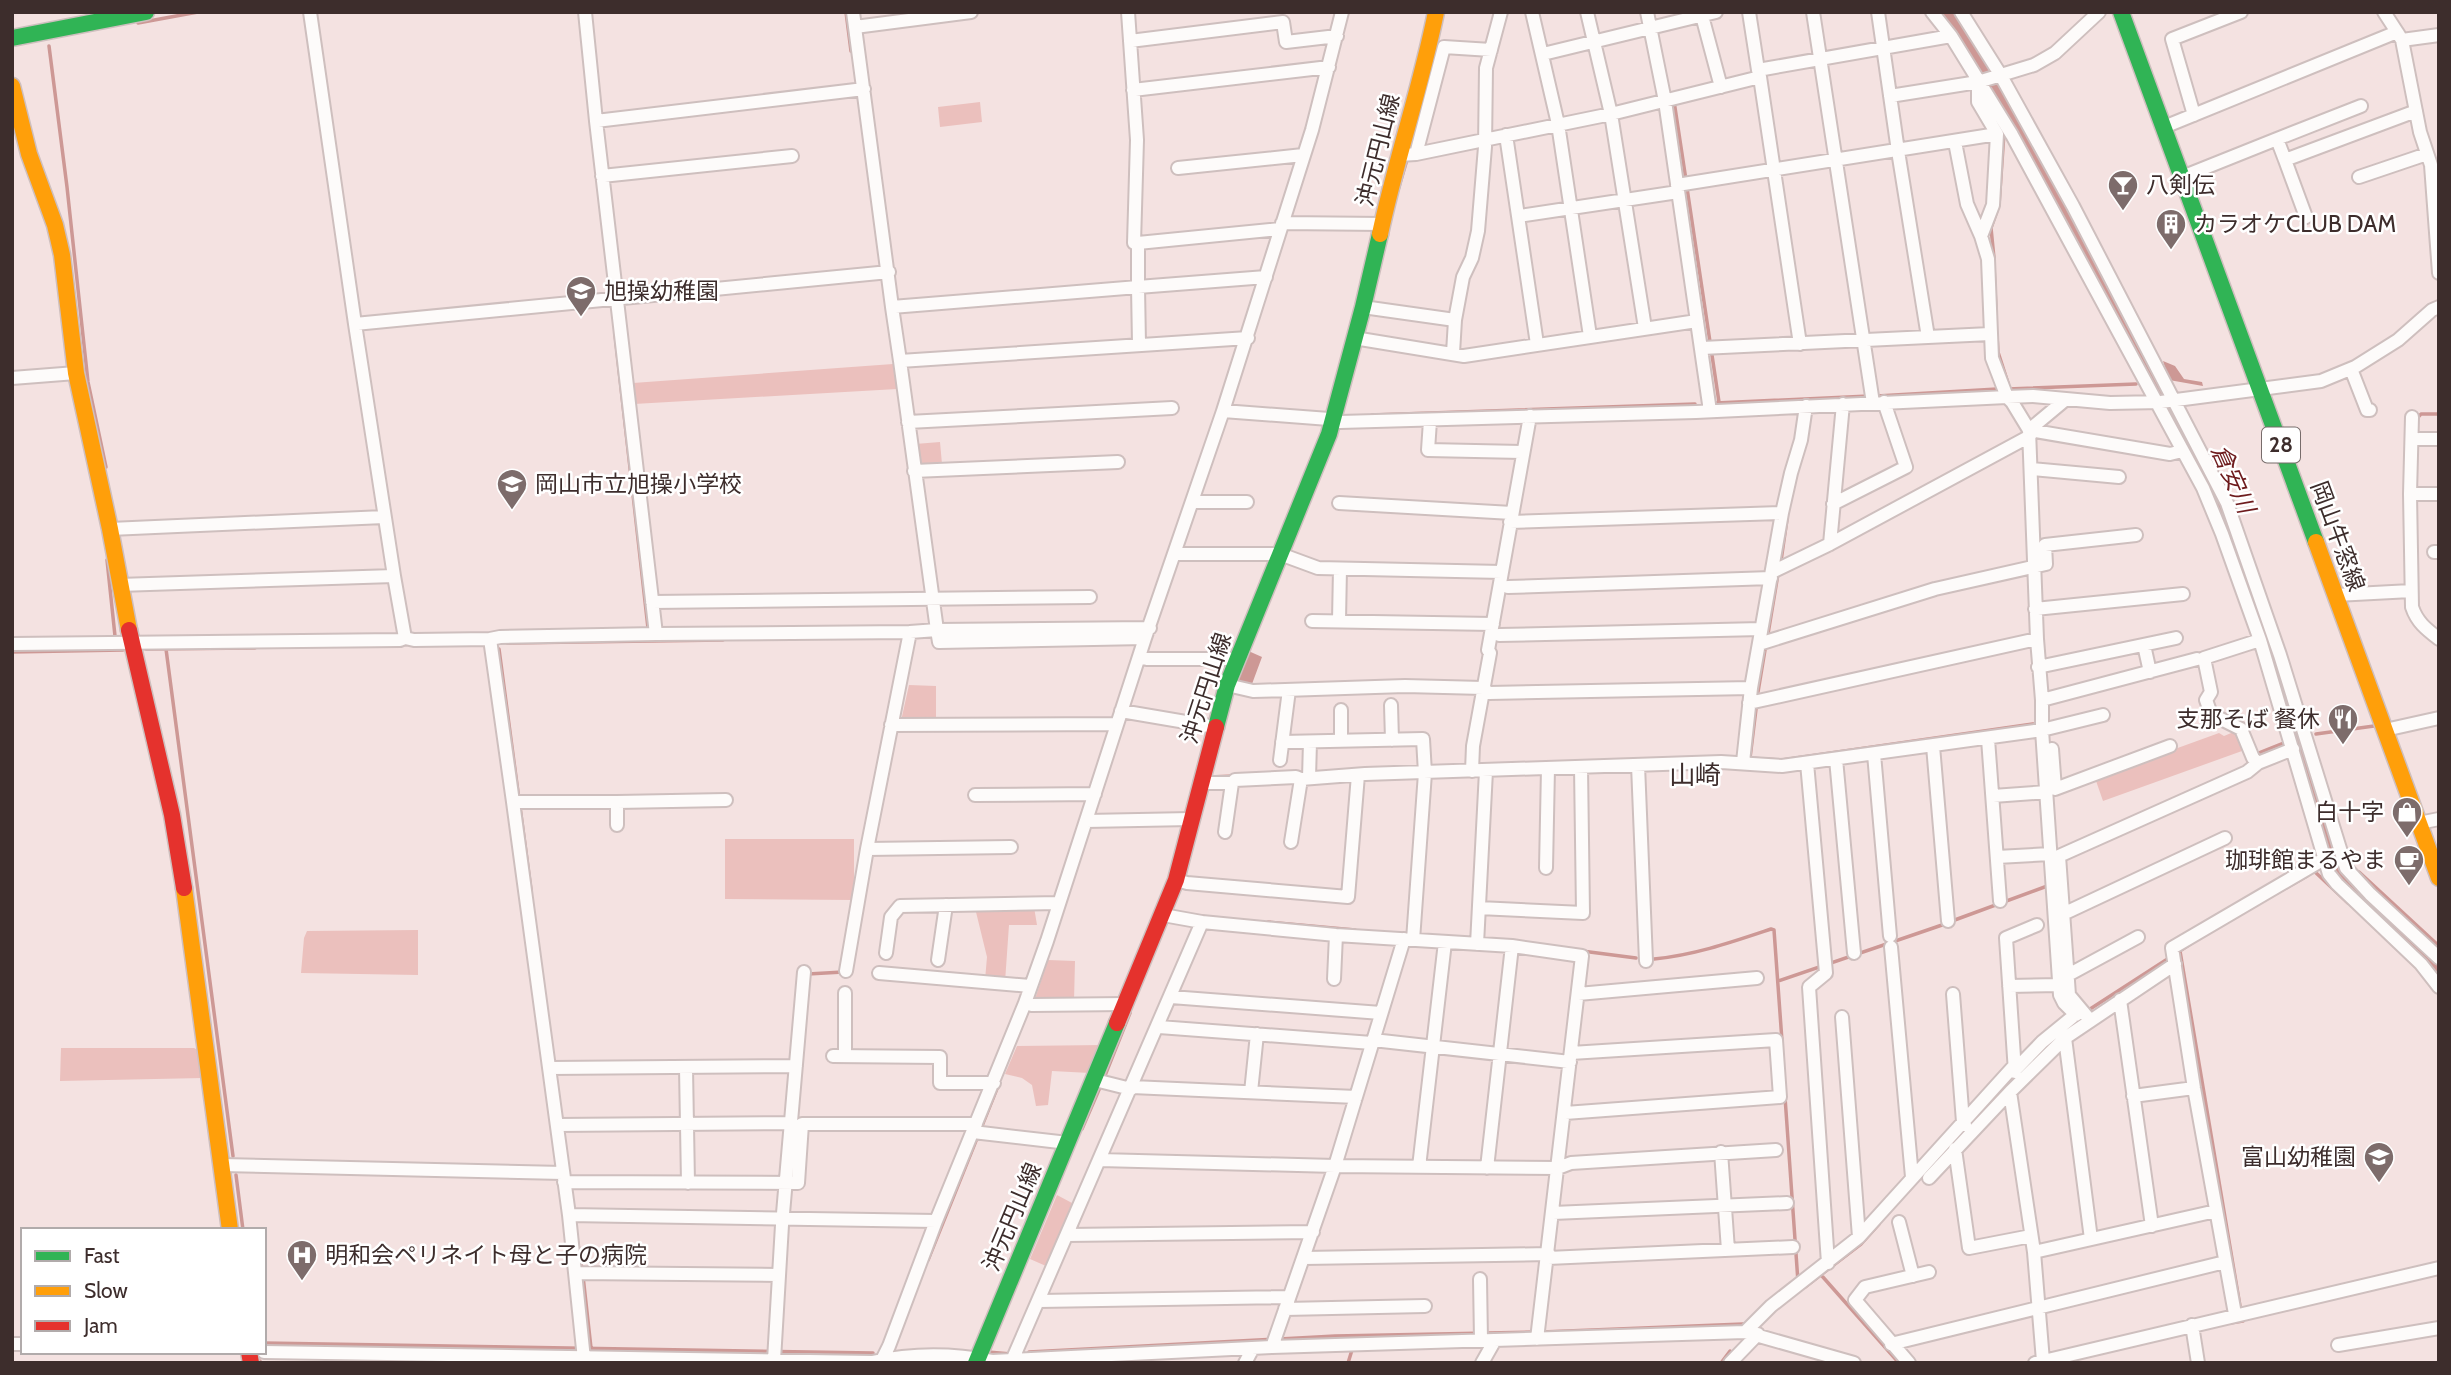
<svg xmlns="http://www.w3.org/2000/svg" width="2451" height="1375" font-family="Cabin,'Noto Sans JP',sans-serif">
<rect width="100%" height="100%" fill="#f4e2e1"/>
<!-- green -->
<path fill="#ebc0bd" d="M980 102 982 122 940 127 938 107Z
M893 364 897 389 634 404 633 383Z
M940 442 942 464 922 465 917 462 915 444Z
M909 685 936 686V721H901Z
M2236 731 2242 751 2103 801 2095 778 2219 733 2224 736Z
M725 839H854V900L725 899Z
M1034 907 1037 925H1009L1005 982 985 980 987 957 976 912Z
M418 930V975L301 973 304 938 307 931Z
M1048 960 1075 961 1074 1001 1034 1002Z
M1104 1045 1090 1073 1052 1071 1048 1105 1036 1106 1032 1085 1022 1078 1005 1074 1017 1046Z
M61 1048H194L200 1051 203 1078 60 1081Z
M1057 1195 1072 1203 1046 1266 1030 1259Z"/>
<!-- water -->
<path fill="#cd9895" d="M2163 361 2175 366 2184 379 2202 382 2203 386 2169 380Z
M1244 649 1262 657 1252 684 1233 680Z"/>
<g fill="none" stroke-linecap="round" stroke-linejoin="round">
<!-- stream -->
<path stroke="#cd9895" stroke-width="3.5" d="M846 12 851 51
M138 23 198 12
M49 46 67 187 88 382 106 467
M1674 101 1686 180
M1687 188 1719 402
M1398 190 1420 116
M1994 258 1991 228 1999 205 2004 133 2001 129
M1994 266 1996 311
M615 334 648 628
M1997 336 1998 352 2008 383
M2008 389 2136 384
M1877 396 1997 389
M1716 403 1869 396
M1372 415 1695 404
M2416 420 2421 414H2439
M107 560 115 636
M1781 561 1787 519
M1768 634 1778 574
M507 643 723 640
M146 649 255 648
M166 649 233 1156
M499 649 531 890
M12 652 123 650
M1758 692 1765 650
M2316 734 2374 726
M2256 754 2286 742
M1732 757 1782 760 2040 723
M1750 758 1756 709
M1209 777 1235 776
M2314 871 2348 903
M2359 872 2439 946
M2277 893 2307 876
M1952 921 2050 885
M1268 922 1355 930
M1582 951 1636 958
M2180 951 2240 1306
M2175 954 2195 941
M1654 959C1695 955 1732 942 1771 929L1774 930 1782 1041
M807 976 808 974 843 972
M1778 981 1945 924
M2087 1011 2169 958
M1104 1078 1130 1013
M1785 1097 1798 1282
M1980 1112 2016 1074
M1082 1129 1101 1085
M236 1175 243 1230
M577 1238 582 1269
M928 1260 998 1086
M583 1276 591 1348
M1822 1276 1899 1363
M1805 1287 1861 1244 1879 1224
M2230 1323 2243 1321 2242 1318
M1542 1332 1743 1324
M264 1343 873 1353
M988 1352 1011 1354
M1029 1352 1335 1336 1534 1332
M260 1361V1363
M1348 1363 1352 1350
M1721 1363 1730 1351"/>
<!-- river -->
<path stroke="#cd9895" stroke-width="21" d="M1947 12 1995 85 2211 485C2264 608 2299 739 2337 867L2343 877 2432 961 2439 971"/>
<!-- street casing -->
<g stroke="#cebfbe" stroke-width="16">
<path id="street" d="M310 12 355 324
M585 12 596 121 864 89
M853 12 892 307
M1128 12 1137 140 1134 243H1138
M1532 12 1558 124 1590 336
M1587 12 1611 114 1645 328
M1647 12 1665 101 1710 411
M1701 12 1721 87
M1749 12 1758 70
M1813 12 1873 403
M1878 12 1898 151 1928 337
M1932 12 1951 36 2012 135 2203 488 2222 534 2260 640 2329 874 2337 884 2421 964 2439 987
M1961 12 2000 74 2073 206 2227 503 2280 655 2346 868 2370 894 2439 958
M855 27 971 12
M2397 32 2402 40 2420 132 2431 165 2439 273
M2402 40 2439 35
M1130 41 1283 22 1286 42 1337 36
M1543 54 1716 12
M1760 77 1800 344
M1978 82V102L1997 134 1993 205 1981 236 1988 259 1992 358 2007 397 2012 402 2029 430 2037 639 2042 700 2197 659
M1133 90 1329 67
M1890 96 1978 82 2034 65 2055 53 2099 12
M2194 115 2172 39 2241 12
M596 121 656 634 910 632 867 849
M2164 127 2397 32 2384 12
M1506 135 1537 344
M2277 139 2361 106
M1955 142 1967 204 1981 236
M1416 154 1444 47 1491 50
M1399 155 1416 154 1611 114 1760 77 1758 70 1951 36
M2285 160 2306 217
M1178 168 1303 155
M602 176 792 156
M2182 177 2277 139 2285 160 2416 111
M2359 177 2427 154
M1677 185 1997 134
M1519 216 1678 192
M1282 223 1383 224
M1266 277 1138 287V243L1280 229
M1363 307 1455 320
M1354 338 1464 356 1697 321
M1702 348 1990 334
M1453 353 1455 320 1463 277 1472 258 1478 231 1485 147 1486 68 1501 12
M900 361 892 307 1138 287 1139 344
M2351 369 2367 410H2370
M12 378 76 373
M1223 411 1312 130 1342 12
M2412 417 2410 494 2412 607C2417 622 2426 629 2439 639
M1430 421 1428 450 1522 452
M908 422 1172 408
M2029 430 2170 454 2182 451
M2029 430 2065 400
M2419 439H2439
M2031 469 2119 477
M914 471 1118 462
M2410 494H2439
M1193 502H1247
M1339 503 1512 513
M1833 504 1906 467 1884 402
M1510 522 1782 513
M110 529 384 517
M1830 544 1843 404
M2434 552H2439
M1175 554H1280L1318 568 1502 572
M1772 572 1830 544 2030 436
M394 576 355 324 889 272
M119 585 394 576 405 638
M1508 587 1771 578
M2336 595 2411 591
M652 602 1090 597
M2035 609 2183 594
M1339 620 1340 569
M1312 621 1493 624
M1150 628 937 630 900 361 1248 338
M910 632 937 630 939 642 1145 638
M1499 635 1761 629
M490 639 500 637 656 634
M12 644 400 640 405 638 414 640 490 639 513 802
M1759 644 1935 589 2046 564 2045 545 2136 535
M2144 645 2150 672
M1139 657 1147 659H1236
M2038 667 2176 638
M1227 685 1253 691 1405 686 1483 688 1489 693 1751 688
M2042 700V730L2060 995 2064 1003 2076 1015
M1749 703 2037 639
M1391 705 1392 740
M1341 710V741
M1121 711 1215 727
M891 725 1117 724
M2385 730 2439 718
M1988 739 2000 901
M1282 742 1423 739 1425 773 1413 940
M1933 746 1948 921
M2052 749 2055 789 2170 746
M1874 754 1890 936
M1836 759 1854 953
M1280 760 1289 690
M1743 762 1751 688 1782 513 1791 473 1801 440 1806 406
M1807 763 1826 973 1809 987 1828 1263
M2258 763 2253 758 2241 729 2211 714 2206 700 2211 692 2204 658 2260 640
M1638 765 1646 961
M1472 771 1473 746 1490 653 1488 650 1530 416
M1309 778 1310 742
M1200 783H1232L1235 780 1296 777 1301 779 1365 774 1721 762 1782 766 2042 730 2103 715
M975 795 1095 794
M1993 796 2047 792
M1086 821 1191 819
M2419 823 2439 819
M617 825V802L726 800
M1225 832 1232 783
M1291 842 1301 779
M1997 857 2050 854
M1546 868 1548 768
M1176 880 1187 883 1348 897 1358 775
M1479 908 1583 913 1581 767
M2063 914 2225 838
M1202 922 1336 935 1512 946 1582 956 1537 1339
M1477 944 1486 771
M1891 947 1912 1177
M886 953 891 917 900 906 1059 903
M938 960 946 905
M846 971 867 849 1011 847
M879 973 1030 986
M2068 975 2138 937
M1334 979 1336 935
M2009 986 2059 985
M1578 994 1757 978
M1953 994 1963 1122 1965 1125
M1171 997 1381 1013
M2120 1000 2152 1226
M1025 1003 1047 941 1145 638 1223 411 1329 419 1340 422 1696 412 2007 397 2033 396 2110 403 2161 402 2321 381 2355 367 2398 340 2432 310 2439 307
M1842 1017 1859 1237
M2090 1020 2069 995 2059 856 2247 772 2258 763 2293 749
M1159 1027 1372 1043
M2065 1038 2091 1239
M1373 1040 1570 1062
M833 1056 940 1057V1083H994
M845 1056V993
M550 1068 796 1066
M686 1068 688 1183
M2014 1071 2042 1042 2081 1010
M2015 1072 2006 938 2037 925
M1095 1080 1131 1089
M1132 1087 1356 1097
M1251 1092 1257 1034
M2010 1092 2034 1252 2043 1361
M2133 1096 2194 1088
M1565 1113 1780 1097 1776 1040 1571 1053
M557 1125 792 1123
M973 1132 1068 1143
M1955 1149 1969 1248 2031 1236
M1721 1152 1728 1250
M1100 1160 1335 1166 1558 1168 1571 1163 1776 1150
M222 1165 563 1173
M1419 1167 1445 942
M1487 1168 1512 946
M1929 1178 2010 1092 2065 1038 2175 964
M564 1182 798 1183 802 1124H976
M1553 1213 1787 1203
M569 1215 936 1221
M1899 1222 1913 1276
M1067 1235 1313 1232
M2034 1252 2216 1211
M1304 1258 1549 1254
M1548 1258 1793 1247
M577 1273 778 1275
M1480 1279 1481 1340
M1039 1301 1289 1297
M1285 1309 1425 1306
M2235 1314 2194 1088 2172 948 2324 859
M2192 1325 2198 1363
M1745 1332 1771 1306 1859 1237 2013 1067
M12 1344H23
M1891 1344 2225 1262
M2338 1345 2439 1328
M1272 1347 1335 1166 1404 939
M264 1352 872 1362C912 1353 951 1353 992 1361L1272 1347 1745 1332 1854 1363
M584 1359 569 1215 513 802H617
M774 1360 782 1225 804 972
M881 1362 889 1346 936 1221 1025 1003 1032 1005 1126 1004
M1011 1363 1202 922 1163 915
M1245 1363 1253 1348
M1482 1363 1495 1340
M1730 1363 1758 1334
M1909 1363 1855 1300 1865 1287 1929 1272
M2035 1363 2439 1268"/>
</g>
<!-- fast casing -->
<g stroke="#cebfbe" stroke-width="19">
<path id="fast" d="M2121 12 2316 542
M12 38 146 12
M1216 727 1227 685 1329 434 1363 307 1380 234
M976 1363 1117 1023"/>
</g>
<!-- slow casing -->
<g stroke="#cebfbe" stroke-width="19">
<path id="slow" d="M12 86 29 154 55 225 62 255 76 373 110 529 129 630
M1380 234C1396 159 1421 87 1436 12
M2316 542 2439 878
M184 888 230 1230"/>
</g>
<!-- jam casing -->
<g stroke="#cebfbe" stroke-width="19">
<path id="jam" d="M129 630 172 815 184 888
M1117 1023 1176 880 1216 727
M249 1352 251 1363"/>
</g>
<!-- street -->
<use href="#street" stroke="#fdfbfa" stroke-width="12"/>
<!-- fast -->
<use href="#fast" stroke="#30b455" stroke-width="16"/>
<!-- slow -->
<use href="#slow" stroke="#ff9f0a" stroke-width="16"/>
<!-- jam -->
<use href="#jam" stroke="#e5322d" stroke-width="16"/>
</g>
<!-- icons -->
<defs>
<g id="bar-pin" transform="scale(1.575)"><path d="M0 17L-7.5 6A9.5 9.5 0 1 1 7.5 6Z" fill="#7d6c6b" stroke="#fff"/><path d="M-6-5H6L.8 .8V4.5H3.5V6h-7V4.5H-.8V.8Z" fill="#fff"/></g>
<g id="building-pin" transform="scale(1.575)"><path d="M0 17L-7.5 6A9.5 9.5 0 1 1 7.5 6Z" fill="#7d6c6b" stroke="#fff"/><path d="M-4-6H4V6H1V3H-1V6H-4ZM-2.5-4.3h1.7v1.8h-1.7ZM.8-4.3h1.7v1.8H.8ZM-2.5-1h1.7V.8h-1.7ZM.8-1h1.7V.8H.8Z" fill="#fff"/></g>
<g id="school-pin" transform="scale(1.575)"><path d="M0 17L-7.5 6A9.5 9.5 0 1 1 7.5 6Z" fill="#7d6c6b" stroke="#fff"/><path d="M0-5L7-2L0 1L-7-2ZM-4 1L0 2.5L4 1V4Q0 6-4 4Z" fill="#fff"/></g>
<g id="restaurant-pin" transform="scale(1.575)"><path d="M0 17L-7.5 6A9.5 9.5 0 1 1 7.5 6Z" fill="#7d6c6b" stroke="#fff"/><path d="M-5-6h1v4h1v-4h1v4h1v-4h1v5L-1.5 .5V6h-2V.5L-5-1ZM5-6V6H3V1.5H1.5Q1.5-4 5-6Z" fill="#fff"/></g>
<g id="shop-pin" transform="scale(1.575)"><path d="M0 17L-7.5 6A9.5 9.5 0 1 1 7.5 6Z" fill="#7d6c6b" stroke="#fff"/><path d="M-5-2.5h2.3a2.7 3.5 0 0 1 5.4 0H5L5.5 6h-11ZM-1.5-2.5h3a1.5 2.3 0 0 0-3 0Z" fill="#fff"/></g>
<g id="cafe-pin" transform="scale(1.575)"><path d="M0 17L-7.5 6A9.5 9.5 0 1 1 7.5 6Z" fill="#7d6c6b" stroke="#fff"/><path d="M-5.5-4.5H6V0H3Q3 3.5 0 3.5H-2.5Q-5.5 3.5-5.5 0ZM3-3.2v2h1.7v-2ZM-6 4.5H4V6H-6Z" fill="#fff"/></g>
<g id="hospital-pin" transform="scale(1.575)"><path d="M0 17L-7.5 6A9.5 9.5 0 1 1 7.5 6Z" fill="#7d6c6b" stroke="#fff"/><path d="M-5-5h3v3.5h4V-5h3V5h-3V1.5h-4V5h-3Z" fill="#fff"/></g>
</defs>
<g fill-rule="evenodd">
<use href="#bar-pin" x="2123" y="185"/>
<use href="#building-pin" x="2171" y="224"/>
<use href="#school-pin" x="581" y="291"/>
<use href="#school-pin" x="512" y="484"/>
<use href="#restaurant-pin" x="2343" y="719"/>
<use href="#shop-pin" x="2407" y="812"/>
<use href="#cafe-pin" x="2409" y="860"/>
<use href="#school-pin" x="2379" y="1157"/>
<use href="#hospital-pin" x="302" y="1255"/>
</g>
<g text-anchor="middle" stroke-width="5" stroke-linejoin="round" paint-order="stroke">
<!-- shield labels -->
<rect fill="#fff" stroke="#776c6b" stroke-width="2" x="2262" y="427.5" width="38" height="35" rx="5"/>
<g font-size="21" font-weight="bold" fill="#3d2d2c">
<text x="2281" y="452">28</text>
</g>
<!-- street labels -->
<g font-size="23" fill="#3d2d2c" stroke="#fff">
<text transform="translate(1378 150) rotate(-76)" y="8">沖元円山線</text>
<text transform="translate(2338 536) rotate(70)" y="8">岡山牛窓線</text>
<text transform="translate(1206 688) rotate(-72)" y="8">沖元円山線</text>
<text transform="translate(1012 1217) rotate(-67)" y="8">沖元円山線</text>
</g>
<!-- poi labels -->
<g font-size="23" fill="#3d2d2c" stroke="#fff" text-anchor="start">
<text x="2146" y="193">八剣伝</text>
<text x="2194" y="232">カラオケCLUB DAM</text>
<text x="604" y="299">旭操幼稚園</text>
<text x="535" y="492">岡山市立旭操小学校</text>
<text x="2320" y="727" text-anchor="end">支那そば 餐休</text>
<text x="2384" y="820" text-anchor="end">白十字</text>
<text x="2386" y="868" text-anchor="end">珈琲館まるやま</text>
<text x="2356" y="1165" text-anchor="end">富山幼稚園</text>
<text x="325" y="1263">明和会ペリネイト母と子の病院</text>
</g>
<!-- water labels -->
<g font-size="24" font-style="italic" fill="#6e1b1d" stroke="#fff">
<text transform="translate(2233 479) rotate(66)" y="8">倉安川</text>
</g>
<!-- quarter labels -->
<g font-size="26" fill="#3d2d2c" stroke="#fff">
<text x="1695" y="784">山崎</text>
</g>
</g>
<!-- border -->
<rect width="2451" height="1375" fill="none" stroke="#3d2d2c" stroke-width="28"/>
<!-- legend -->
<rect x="21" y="1228" width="245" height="126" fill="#ffffff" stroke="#b1abab" stroke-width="2"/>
<rect x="35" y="1251" width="35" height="10" fill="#30b455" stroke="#b1abab" stroke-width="2"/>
<text x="84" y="1263" font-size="21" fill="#3d2d2c">Fast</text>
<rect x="35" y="1286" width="35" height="10" fill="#ff9f0a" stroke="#b1abab" stroke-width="2"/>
<text x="84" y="1298" font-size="21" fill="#3d2d2c">Slow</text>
<rect x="35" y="1321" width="35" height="10" fill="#e5322d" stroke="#b1abab" stroke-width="2"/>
<text x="84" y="1333" font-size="21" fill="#3d2d2c">Jam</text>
</svg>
